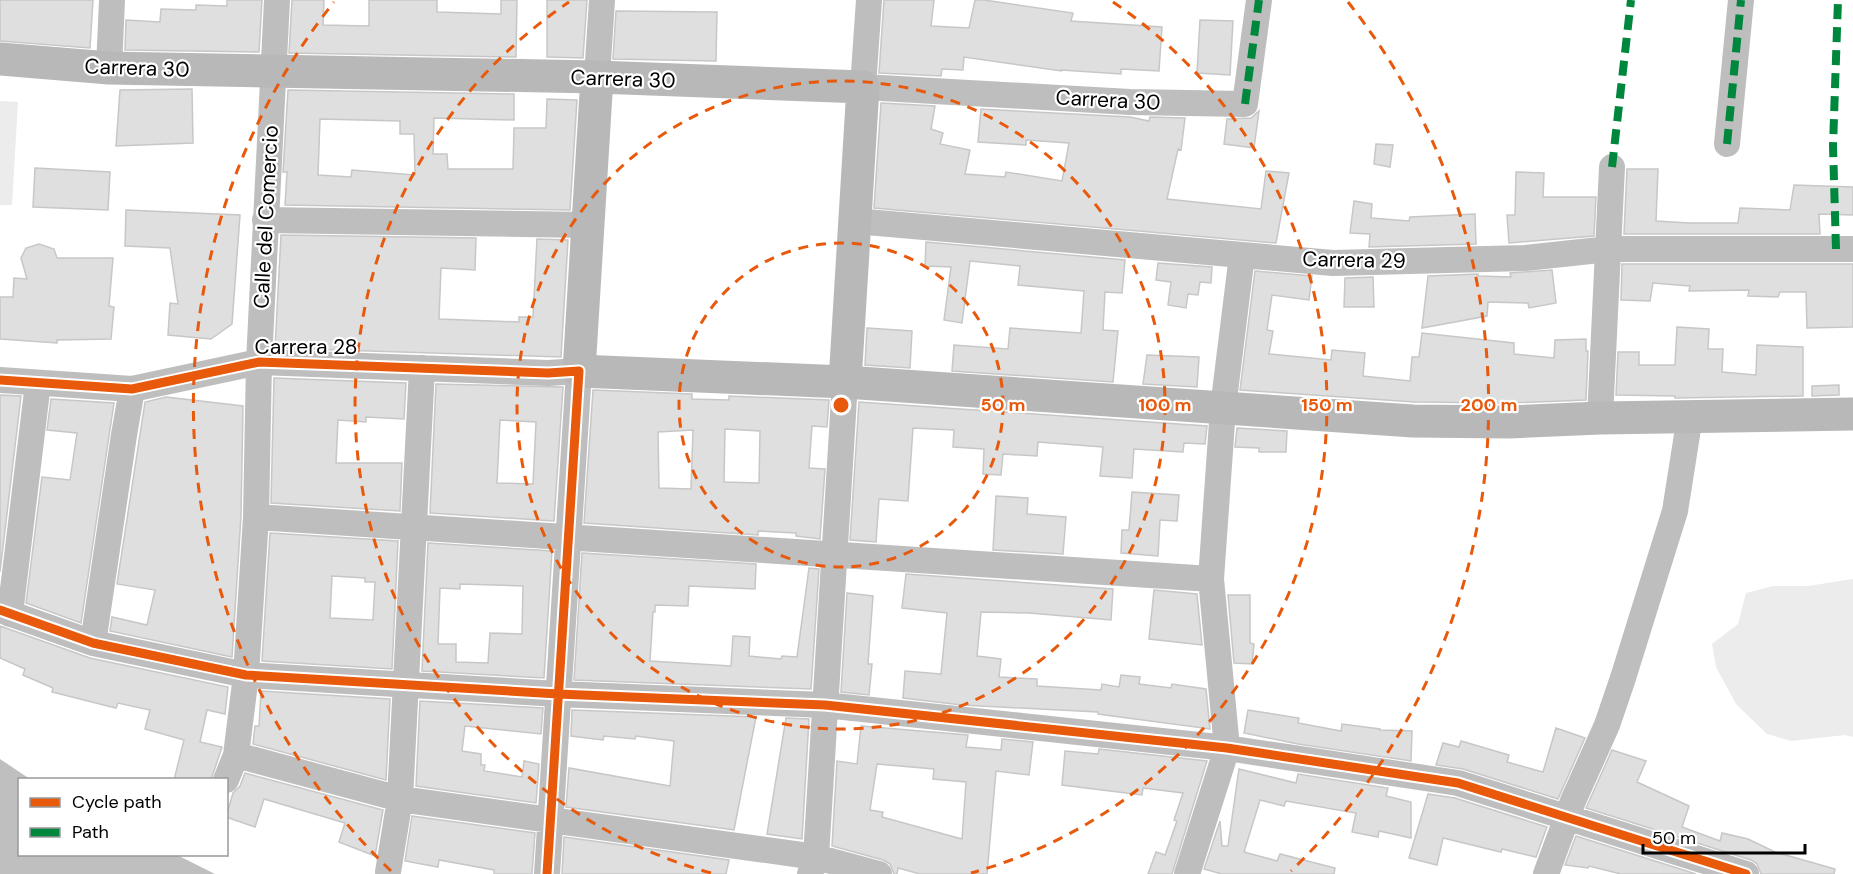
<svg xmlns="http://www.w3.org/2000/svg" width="1853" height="874" font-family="'DM Sans',sans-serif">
<rect width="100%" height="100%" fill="#fff"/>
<!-- green -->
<path fill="#ececec" d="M0 101 18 102 12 205H0Z
M1853 579V737L1845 735 1791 741 1767 734 1736 704 1716 667 1712 644 1738 624 1746 593 1773 586H1808Z"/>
<!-- water -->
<path fill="#bfbfbf" d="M0 759 30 779 20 780V854L177 855 215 874H0Z"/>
<!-- building -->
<path fill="#dfdfdf" stroke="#c7c7c7" stroke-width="1.5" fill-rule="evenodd" d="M0 0H93L90 48 0 41Z
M227 0H262L259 52 125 50 126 20 160 22 161 9 196 10V5L227 6Z
M292 0H324L323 25 369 26V0H437V12L501 14V0H517L516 57 289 53Z
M547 0H587L583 58 547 57Z
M884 0H934L931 26 969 28 975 0H984L1073 13 1071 21 1162 27 1159 71 1121 69V74L1061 70V71L964 57 963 70 942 69 941 76 879 73Z
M616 11 717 12 716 61 613 59Z
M1200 20 1233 21 1230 75 1197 73Z
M192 89 193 143 116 146 120 90Z
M288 90 514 94V120L434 118 433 154H447L448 169H513L514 128H546L547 99 577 100 570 210 285 205 287 172H283ZM320 119 400 121V134H414L415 175 352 170 351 177 318 175Z
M881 103 935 106 931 129 943 133 940 144 970 150 965 174 1005 177 1006 172 1062 181 1069 143 1026 140V145L978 142 981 109 1130 117 1149 121 1150 117 1185 118 1181 150 1178 149 1167 199 1261 209 1266 171 1289 173 1276 243 874 208Z
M1259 111 1254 148 1224 144 1227 119 1251 118Z
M1376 144 1393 145 1390 167 1374 164Z
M35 168 110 172 108 210 33 207Z
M1627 169H1658L1656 221 1689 223H1738L1740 208 1790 210 1794 185 1853 187V215L1819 214 1820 234H1624Z
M1516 172 1544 173 1543 197H1596L1594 236 1509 243 1507 215H1515Z
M1354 201 1372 204 1371 218 1409 221 1410 217 1475 214 1476 244 1369 247 1370 234 1350 233Z
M126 210 240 215 232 324 211 339 168 335 170 303 178 304 170 248 125 246Z
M281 235 476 238 475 270 441 268 439 319 519 322V317H533L537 239 568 240 561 357 275 348Z
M926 242 1125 260 1122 293 1105 292 1103 330 1118 331 1113 382 952 371 954 345 1008 349 1010 328 1081 333 1084 291 1018 285 1020 266 970 261 962 323 944 320 951 267 925 266Z
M39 244 54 249 57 258H113L109 306 114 307 111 339 57 340V343L0 339V297H13L14 278 27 279 21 258 26 248Z
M1158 263 1212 267 1211 283 1200 282 1198 295 1188 294 1186 308 1168 305 1171 282 1156 280Z
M1622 264H1853V327L1807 328 1806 292H1780L1778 297 1748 296 1749 290 1689 291 1690 286 1653 283 1650 301 1621 300Z
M1552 270 1556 303 1529 308 1528 303 1488 302 1487 316 1422 328 1428 276 1478 274V276L1511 277 1510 273Z
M1255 271 1312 276 1309 300 1272 295 1267 330 1273 331 1269 354 1331 360 1332 350 1365 353 1363 376 1410 381 1412 357H1419L1422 333 1514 343V354L1554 358 1555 340 1586 339V351H1588L1586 400 1509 403 1414 402 1240 390Z
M1373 277 1374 307H1344L1345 278Z
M1677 327 1709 329 1708 349H1723L1722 372 1756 375 1757 345 1803 347V396L1675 398V396L1616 395 1618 352H1639V365H1675Z
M867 328 912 331 910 368 865 365Z
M1147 355 1199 357 1197 387 1143 384Z
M274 378 406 383 404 419 366 417V422L338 420 336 463H402L400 511 271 503Z
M436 384 563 387 554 521 430 513ZM500 420 536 422 533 484 497 483Z
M1839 385V395L1812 396V386Z
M593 390 692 394V399L729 400V396L829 400 827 427 812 426 809 468 825 469 820 539 796 536V533L758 531V535L584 523ZM725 429 760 431 759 483 724 482ZM693 430 691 489 659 488 658 432Z
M0 395 21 396 0 572Z
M166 397 243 406 241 516 232 657 110 631 112 617 147 625 155 590 117 584 145 402Z
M51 399 114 403 81 623 26 603 42 477 70 480 77 433 47 430Z
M859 402 1207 426 1205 444 1184 443 1183 452 1134 449 1132 478 1100 476 1103 447 1038 442 1037 456 1003 454 1001 475 983 474 984 449 953 447 954 430 913 428 908 501 879 499 876 542 850 540Z
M1237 428 1287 431 1286 452H1259V448L1235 447Z
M1132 492 1179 495 1177 521 1160 520 1158 556 1121 553 1122 530H1129Z
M996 496 1028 498 1027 514 1066 517 1063 554 993 550Z
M270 533 398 541 392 669 262 661ZM332 576 365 578V582H375L373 620 330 618Z
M428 543 552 551 544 678 422 671ZM460 584 523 586 522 634 490 633 488 663 456 662V644H438L440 588 460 589Z
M582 553 756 564 755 589 689 586 688 606 655 605V612H653L650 661 731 666 733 636 750 637 749 656 781 659 782 656 797 657 809 568 819 569 811 689 574 680Z
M906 574 1113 589 1111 620 1029 613 981 612 977 656 1001 659 999 677 1037 679V686L1101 690 1102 684 1119 687 1121 675 1140 677 1139 684 1171 688 1172 684 1206 689 1210 729 1098 714V712L962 705 903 698 905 671 941 674 947 613 902 608Z
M1154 590 1197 594 1202 645 1149 639Z
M847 593 873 596 868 664H872L869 695 841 692Z
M1228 595H1250V643L1254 644 1252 664 1234 663Z
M0 626 90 658 228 687 225 714 207 710 200 742 222 747 211 780H174L184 740 145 729 150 710 118 703 116 708 52 692 53 688 23 675 25 669 0 658Z
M261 691 390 699 386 780 253 744 255 726H259Z
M420 701 543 708 541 734 465 726 462 751 481 754V765H485L484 771 522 777 524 761 539 764 536 803 416 786Z
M572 710 756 717 734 830 566 807 569 768 670 786 674 741 636 736 635 739 604 736 603 740 571 736Z
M1248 710 1299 718 1298 723 1341 731 1342 724 1380 729V730L1412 731 1411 761 1298 744 1244 733Z
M786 718 809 719 802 839 767 834Z
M861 726 968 735 966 747 1001 750 1002 739 1033 742 1029 775 996 771 987 874H920L898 868 897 874H894L890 864 883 860 832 846 837 761 857 764ZM877 764 934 769 933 779 966 782 962 839 882 817 883 812 870 810Z
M1556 728 1585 738 1558 799 1463 769 1436 765 1443 743 1459 747 1461 741 1509 755 1507 762 1543 772Z
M1099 749 1207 761 1172 874H1148L1156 852 1165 855 1177 821 1174 820 1183 793 1143 788 1142 795 1062 785 1065 751 1098 754Z
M1612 750 1646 761 1637 782 1689 806 1682 827 1720 841 1722 833 1748 839 1775 852 1835 869 1834 874H1761L1757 864 1751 860 1586 808Z
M1239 769 1296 783 1298 774 1388 788 1386 796 1411 802V838L1379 831 1378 837 1352 832 1356 813 1286 801 1284 806 1260 800 1244 852 1277 861 1280 854 1335 868 1334 874H1222L1204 869 1220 821 1222 846H1228Z
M245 773 383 810 375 856 339 842 345 823 264 799 255 827 226 817 233 793 240 786Z
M1428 794 1455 798 1547 827 1536 857 1502 849 1501 852 1443 838 1437 865 1409 858Z
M412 816 535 833 532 874H494V870L439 860 438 867 405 861Z
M1576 836 1696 874H1621L1589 866 1588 868 1565 865Z
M564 837 729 860 726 874H562Z"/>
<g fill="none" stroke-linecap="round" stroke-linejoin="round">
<!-- street -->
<path stroke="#bebebe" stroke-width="26" d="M869 0 863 87 1130 102 1245 104 1259 0
M109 68 112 0
M597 77 602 0
M1727 144 1741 0
M265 220 588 225
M855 221 1333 263 1525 258 1609 249H1853
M0 380 132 389 259 362 548 373 579 371 547 874
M1600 418 1612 167
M256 517 1211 579
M0 610 93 643 246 675 558 694 825 705 1227 748 1458 783 1746 874
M10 614 38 383
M93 643 124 435 132 389
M236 755 400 799 816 857 879 874
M226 780 236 755 246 675 256 517 259 362 277 0
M388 872 400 799 422 368
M810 874 816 857 845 382
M1187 874 1227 748 1211 579 1223 408 1242 255
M1546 874 1573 801 1607 725 1623 678 1675 511 1690 416"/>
<!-- secondary -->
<path stroke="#b8b8b8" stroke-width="33" d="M0 59 109 68 597 77 863 87 845 382
M597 77 579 371 845 382 1413 421 1509 422 1600 418 1853 414"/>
<!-- quiet -->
<path stroke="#00873e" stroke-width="8" stroke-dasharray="15 8" stroke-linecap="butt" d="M1245 104 1259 0
M1727 144 1741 0
M1612 167 1631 0
M1836 249 1833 146 1838 0"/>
<!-- cycleway casing -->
<g stroke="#fff" stroke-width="13">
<path id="cycleway" d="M0 380 132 389 259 362 548 373 579 371 547 874
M0 610 93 643 246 675 558 694 825 705 1227 748 1458 783 1746 874"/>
</g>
<!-- cycleway -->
<use href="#cycleway" stroke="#e8590c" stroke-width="9"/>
</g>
<!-- distance rings -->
<g fill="none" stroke="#e8590c" stroke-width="3" stroke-dasharray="10 8">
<circle cx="841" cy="405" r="162"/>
<circle cx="841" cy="405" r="324"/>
<path d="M711 873A486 486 0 0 1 569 2M1113 2A486 486 0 0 1 971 873"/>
<path d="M391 871A648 648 0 0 1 334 2M1348 2A648 648 0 0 1 1291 871"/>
</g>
<g text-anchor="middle" stroke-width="4.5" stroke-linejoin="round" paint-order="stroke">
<!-- street labels -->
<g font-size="21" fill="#000" stroke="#fff">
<text transform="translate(137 68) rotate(2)" y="7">Carrera 30</text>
<text transform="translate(623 79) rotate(2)" y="7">Carrera 30</text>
<text transform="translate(1108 100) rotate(3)" y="7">Carrera 30</text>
<text transform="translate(266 217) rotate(-87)" y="7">Calle del Comercio</text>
<text transform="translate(1354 260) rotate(1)" y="7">Carrera 29</text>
<text x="306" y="354">Carrera 28</text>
</g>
</g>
<circle cx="841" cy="405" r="9" fill="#e8590c" stroke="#fff" stroke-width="3"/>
<g font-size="18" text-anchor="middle" font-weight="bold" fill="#e8590c" stroke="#fff" stroke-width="4.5" stroke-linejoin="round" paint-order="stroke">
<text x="1003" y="411">50 m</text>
<text x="1165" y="411">100 m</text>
<text x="1327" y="411">150 m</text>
<text x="1489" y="411">200 m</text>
</g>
<!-- legend -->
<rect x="18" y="778" width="210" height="78" fill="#ffffff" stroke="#999999" stroke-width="1.5"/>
<rect x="30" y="798" width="30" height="9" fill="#e8590c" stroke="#999999" stroke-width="1.5"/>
<text x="72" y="808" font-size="18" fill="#000000">Cycle path</text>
<rect x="30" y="828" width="30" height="9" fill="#00873e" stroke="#999999" stroke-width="1.5"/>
<text x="72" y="838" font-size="18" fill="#000000">Path</text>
<!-- scale -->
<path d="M1643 844v9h162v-9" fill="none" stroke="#000000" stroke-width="3"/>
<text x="1652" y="844" font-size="18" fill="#000000" stroke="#ffffff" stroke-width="4.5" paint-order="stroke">50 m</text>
</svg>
